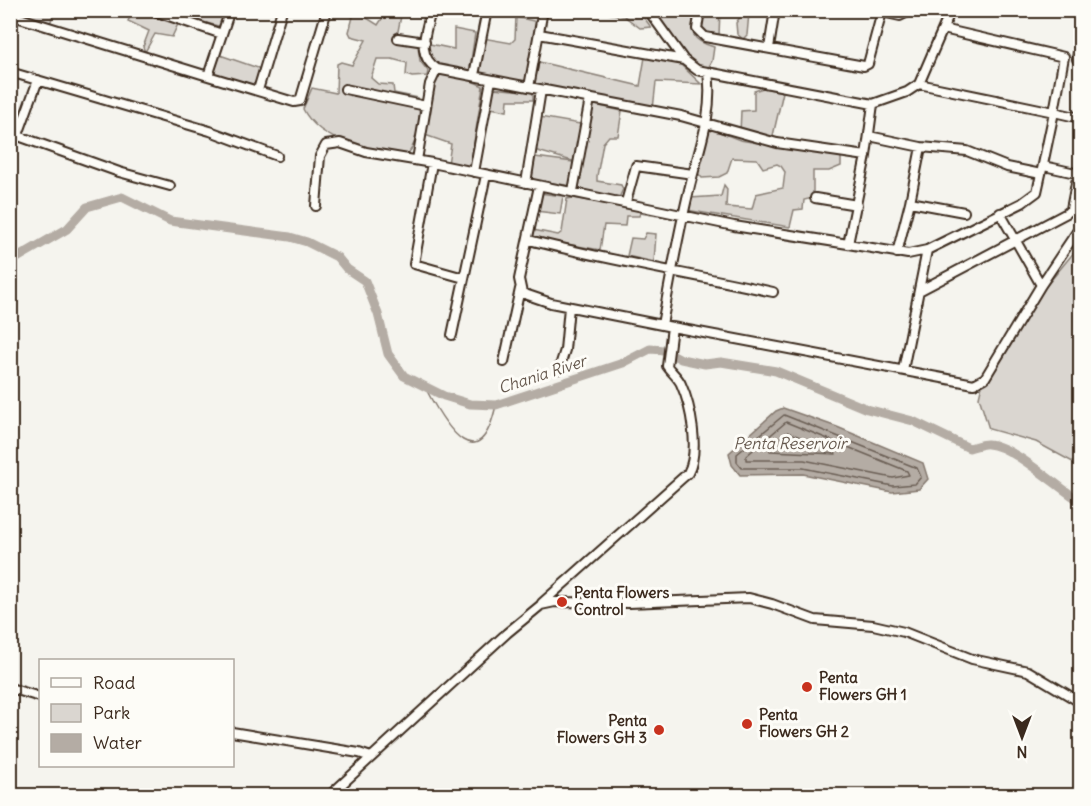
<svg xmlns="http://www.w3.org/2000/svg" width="1091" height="806" font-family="Delius,sans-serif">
<rect width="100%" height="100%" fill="#f5f4ee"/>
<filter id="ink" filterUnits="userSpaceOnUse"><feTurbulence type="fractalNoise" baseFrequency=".0167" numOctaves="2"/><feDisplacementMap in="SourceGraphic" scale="12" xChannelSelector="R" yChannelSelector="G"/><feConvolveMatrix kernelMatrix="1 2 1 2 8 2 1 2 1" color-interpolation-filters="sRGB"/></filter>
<g filter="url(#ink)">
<!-- green -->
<path fill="#dad6d0" stroke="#8a8077" stroke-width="1.5" d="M10 11H54L50 24 11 13Z
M133 11C147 9 166 17 178 24L172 37 155 34 145 52 143 47 149 31 128 21Z
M174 11H226L222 23 218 26 180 16Z
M342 11H356L378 25 387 11H402L397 36 418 46 420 61 428 71 427 76 412 77 406 75 407 63 392 59H377L371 78 378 84 393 85 394 93 418 98C421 115 419 140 408 154 372 153 320 143 303 109L312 88 336 93 337 64 341 62 352 65 366 40 351 36 349 32 353 17Z
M607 11H639L651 27 640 28 624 16 607 13Z
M652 11H694C691 34 690 40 714 47L712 61 708 68 692 66Z
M701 11H720L719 35 701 32Z
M744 11 749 13 747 35 743 39 737 34 736 23Z
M516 17 538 22 526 85 477 76 483 38 511 43 515 39Z
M454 29 475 33 469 75 447 70 428 62 425 43 454 49Z
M217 54 261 69 257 88 210 75Z
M645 57 679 63 701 84 656 82 653 109 534 86 539 62 640 86Z
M438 73 472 81 483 86 470 167 448 164 451 144 422 134 427 103Z
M493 88 533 92V100H508L507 111 491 108 487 101 489 89Z
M763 88 783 92 772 140 740 133 741 111 754 110V91Z
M595 105 622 111 618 136H609L603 143 597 176V181L621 185 623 189 619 198 576 191V162L534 150 540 117 580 124 585 123 586 108Z
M709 128 740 140 841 157V166L829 171H813V198L804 200 803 209 794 210 790 227 686 210 690 198 721 196 724 185 727 189 726 207 752 209 756 194 783 188 785 172 781 166 777 164 763 168 757 159 732 158 727 173 719 177 702 178 697 172Z
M535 157 573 162 572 186 533 180 530 169Z
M539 193 563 196 560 214 536 211Z
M573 198 661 213 658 216 640 213 639 216H626L625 226 604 225 600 250 534 238 533 230 558 235 562 232 567 199Z
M646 233 656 234 654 262 627 256 631 238 643 239Z
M1080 245V466L1036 442 989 429 979 397 984 376 1038 296Z"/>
<!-- water -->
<path fill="#b4aca4" stroke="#84786e" stroke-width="1.5" d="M783 408 837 427 923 463 928 479 919 489 892 492 803 474 740 475 732 465 729 453 776 411Z"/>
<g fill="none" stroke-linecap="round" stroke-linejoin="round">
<!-- shore -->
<path stroke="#6b5e54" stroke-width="1.5" d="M784 415 917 468 921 477 915 484 893 486 803 468H742L737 462V454Z
M786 422 907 471 909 475 893 478 804 460H746V456Z
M787 432 834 450 836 454 770 451V447Z"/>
<!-- stream -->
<path stroke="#84786e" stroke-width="1.5" d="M427 391C447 429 480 479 496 405"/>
<!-- river -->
<path stroke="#b4aca4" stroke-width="9" d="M10 262 67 229 87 207 122 197 170 221 290 237 307 242 337 257 347 269 365 281 378 314 388 354 404 376 444 396 470 404 496 405 623 363 650 349 664 350 681 359 705 364 721 362 776 371 867 409 913 421 969 448C975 447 983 443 988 444 1012 445 1057 487 1080 501"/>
<!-- minor casing -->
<g stroke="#3b2a1e" stroke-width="12">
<path id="minor" d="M151 10 222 34
M431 10C426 34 415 54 437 69L529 87 543 10
M648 10 684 60 697 70 873 104 907 92 919 84 951 10
M700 10 697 29 705 37 864 66 868 64 882 12 900 16 912 10
M10 15 208 76 230 10
M539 34 684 60
M398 38 425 42
M769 48 775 10
M1077 59 1080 42
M10 72 210 131 277 156
M474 75 487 10
M208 76 294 102 300 101 327 10
M919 84 1054 112 1064 57 943 29
M529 87 681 116 777 143 866 156
M345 89 426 106
M258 90 282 10
M10 133 119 172 170 186
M18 135 38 80
M921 147 910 202 964 212
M417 160 430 84 437 69
M432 163 414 264 464 278
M1044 166 1080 174
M474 172 491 80
M1041 174 1054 112 1080 118
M526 183 541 90
M539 186 519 279 522 293 551 303 672 327 667 366C671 372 678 377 681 384 691 406 700 451 688 473L542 603
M573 191 590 99
M815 198 857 205
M626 202 636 166 693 174
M316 206 320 156 326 145 340 143 366 152 432 163 734 226 848 244 866 156 873 104
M1000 213 1041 285
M529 240C610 261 692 274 773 292
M848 244 908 254 927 250 1022 203 1037 192 1041 174 1007 167 967 151 921 147 869 136
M897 253 910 202
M919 291 1067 213 1071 209 1078 173
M662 325C670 280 678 235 689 190 698 151 714 114 708 73
M672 327 974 384 985 378 1041 285 1080 227
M452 335 486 175
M504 362 520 289
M559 369 565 350 569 307
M903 370 927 250
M10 688 40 697
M232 732 359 753 371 757
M329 796 507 633 541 605 555 602 629 603 749 598 772 604 815 620 873 625 904 632 972 659 1028 671 1080 702"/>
</g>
<!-- minor -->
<use href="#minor" stroke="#fdfcf7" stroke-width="8"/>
</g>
</g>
<!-- markers -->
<g fill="#c8321e" stroke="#fdfcf7" stroke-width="2">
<circle cx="562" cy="602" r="6"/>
<circle cx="807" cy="687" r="6"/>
<circle cx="747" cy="724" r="6"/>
<circle cx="659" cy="730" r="6"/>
</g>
<g text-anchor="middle" stroke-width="6" stroke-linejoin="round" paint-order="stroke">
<!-- poi labels -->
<g font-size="15" font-weight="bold" fill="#3b2a1e" stroke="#fdfcf7" text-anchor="start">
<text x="574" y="598">Penta Flowers<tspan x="574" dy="17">Control</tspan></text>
<text x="819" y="683">Penta<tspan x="819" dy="17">Flowers GH 1</tspan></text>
<text x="759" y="720">Penta<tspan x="759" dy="17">Flowers GH 2</tspan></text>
<text x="647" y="726" text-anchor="end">Penta<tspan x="647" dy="17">Flowers GH 3</tspan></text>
</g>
<!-- water labels -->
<g font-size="16" font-style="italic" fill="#65584d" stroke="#fdfcf7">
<text transform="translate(542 374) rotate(-18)" y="6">Chania River</text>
<text x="790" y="449">Penta Reservoir</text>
</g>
</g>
<!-- margin -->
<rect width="1091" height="806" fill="none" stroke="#fdfcf7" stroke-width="36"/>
<rect x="18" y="18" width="1055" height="770" fill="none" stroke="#3b2a1e" stroke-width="2" filter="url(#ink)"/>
<!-- legend -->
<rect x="39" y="659" width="195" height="108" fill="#fdfcf7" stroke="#afa8a0" stroke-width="1.5"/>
<rect x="51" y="678" width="30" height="9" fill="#fdfcf7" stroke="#afa8a0" stroke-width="1.5"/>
<text x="93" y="689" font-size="18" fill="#3b2a1e">Road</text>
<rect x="51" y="704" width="30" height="18" fill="#dad6d0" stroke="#afa8a0" stroke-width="1.5"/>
<text x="93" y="719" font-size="18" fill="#3b2a1e">Park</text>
<rect x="51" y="734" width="30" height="18" fill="#b4aca4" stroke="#afa8a0" stroke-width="1.5"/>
<text x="93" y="749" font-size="18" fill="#3b2a1e">Water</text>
<!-- north arrow -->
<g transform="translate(1022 737) rotate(180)" stroke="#fdfcf7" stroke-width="4.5" paint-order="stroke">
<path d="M0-4.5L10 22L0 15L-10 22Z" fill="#3b2a1e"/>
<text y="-9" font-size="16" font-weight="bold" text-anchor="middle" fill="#3b2a1e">N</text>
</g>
</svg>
